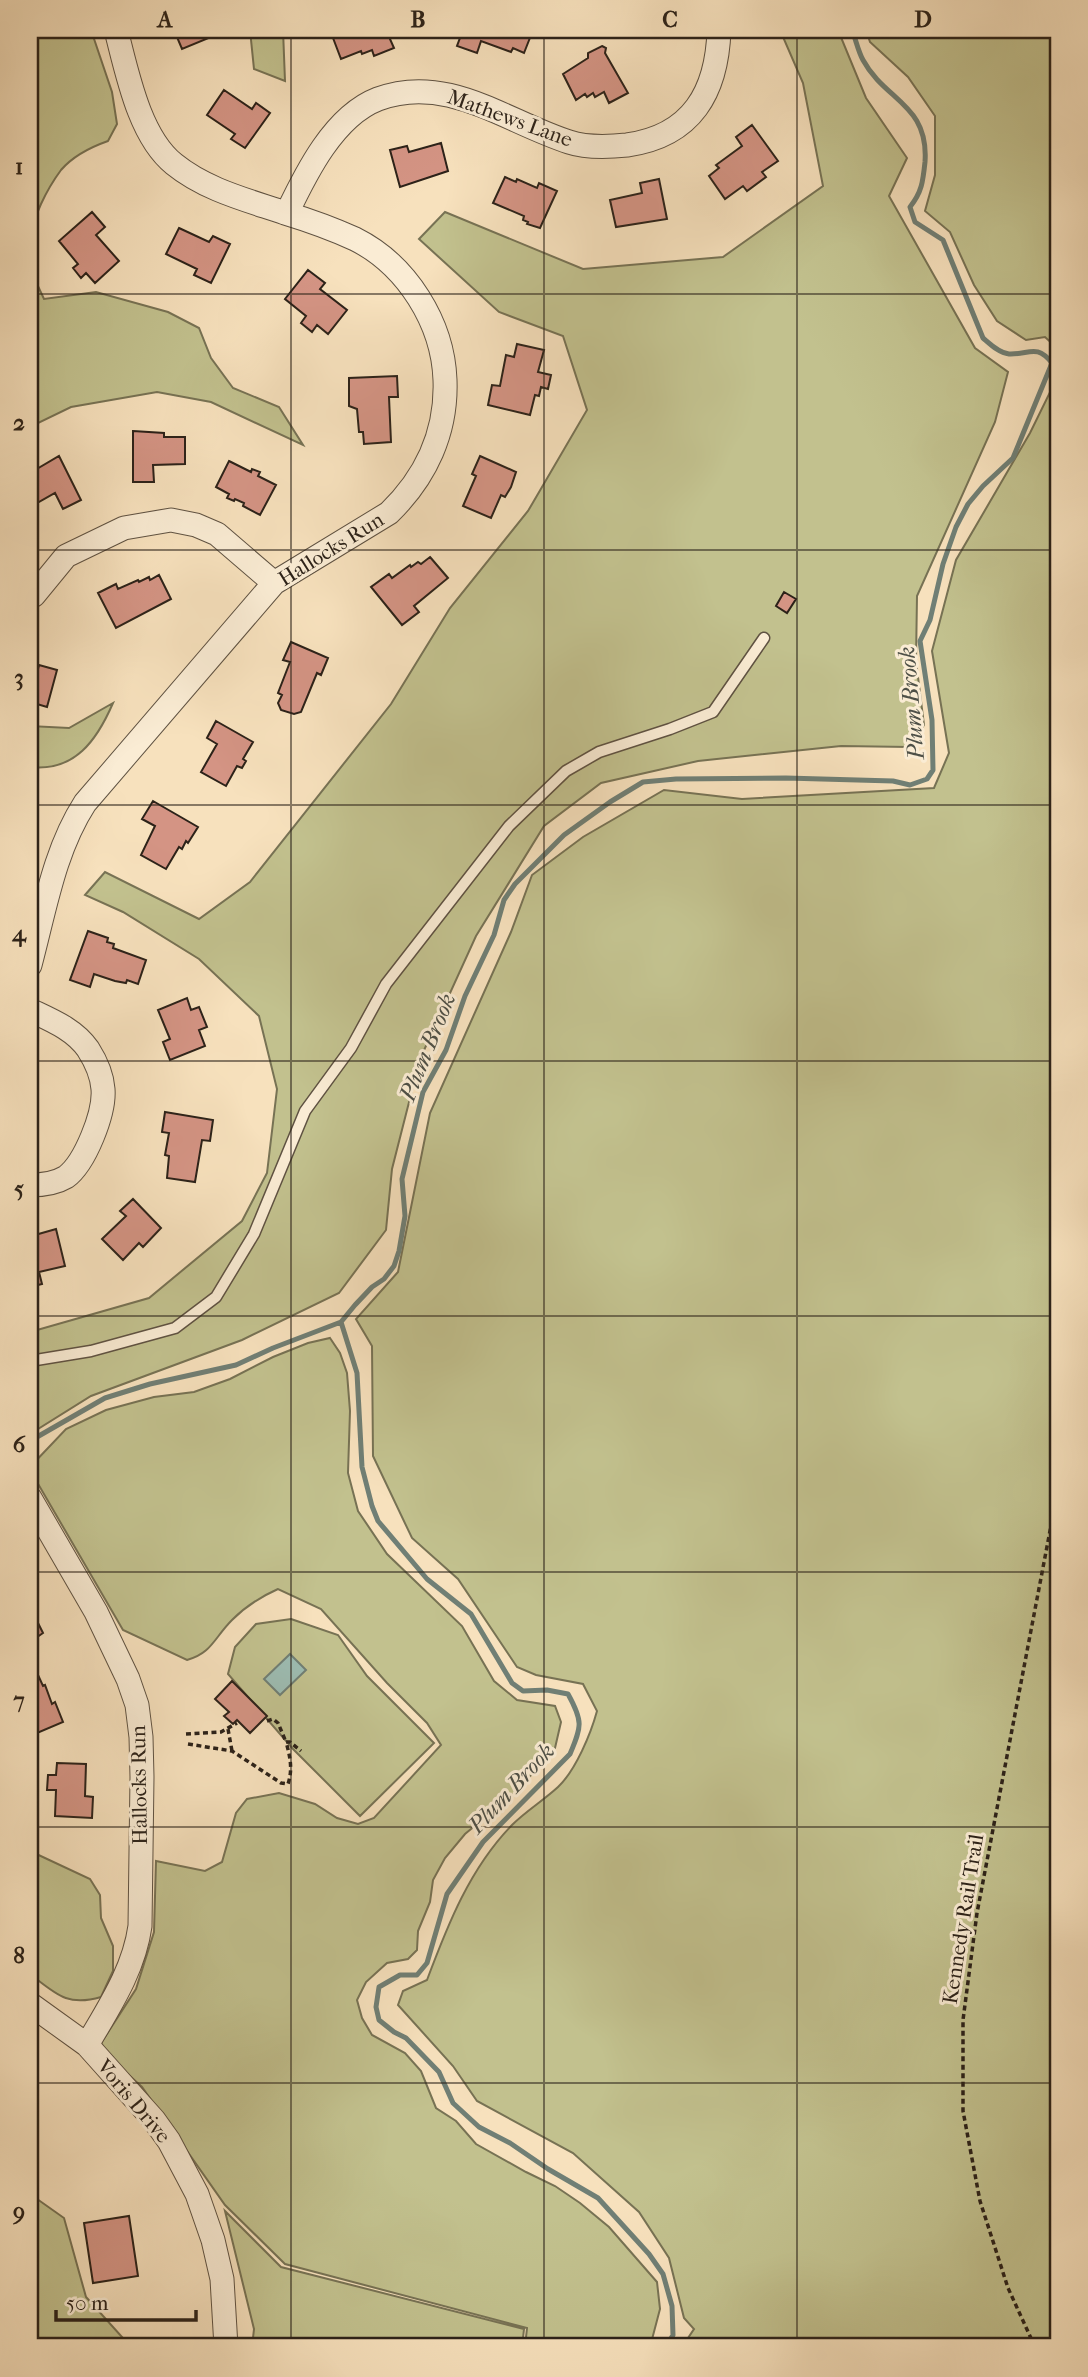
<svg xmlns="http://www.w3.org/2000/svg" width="1088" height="2377" font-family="'IM FELL French Canon',serif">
<rect width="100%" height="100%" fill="#f7e1bd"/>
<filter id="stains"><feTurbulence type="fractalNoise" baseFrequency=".00286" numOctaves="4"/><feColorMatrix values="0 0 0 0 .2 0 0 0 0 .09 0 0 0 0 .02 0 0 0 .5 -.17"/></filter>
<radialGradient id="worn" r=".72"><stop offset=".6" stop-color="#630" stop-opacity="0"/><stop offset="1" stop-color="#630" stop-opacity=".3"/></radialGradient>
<!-- green -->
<path fill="#c2c18e" stroke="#777254" stroke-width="2" d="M30 30H91L112 92 117 124 108 141C91 147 73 156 61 170 47 189 32 218 30 241Z
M250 30H283L285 81 254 69Z
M780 30H838L866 98 907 158 889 196 975 348 1008 372 995 422 917 596 916 661 924 725 909 747 841 746 698 761 601 783 544 826 476 936 420 1059 392 1169 386 1230 339 1293 242 1340 91 1396 30 1434V1332L149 1298 242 1221 267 1173 277 1089 259 1016 199 959 123 912 85 895 105 872 199 919 250 882 391 704 450 608 528 511 587 410 563 336 499 312 419 239 445 212 583 269 723 257 823 186 803 83Z
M866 30H1058V349L1045 337 1026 340 997 321 974 285 950 232 925 211 935 175V116L908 77 870 42Z
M30 269 44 299 96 292 168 312 199 328 211 358 233 388 279 407 303 445 211 402 157 392 71 407 30 427Z
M1058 360V2347H682L694 2329 684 2318 669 2258 639 2212 573 2153 477 2101 453 2066 398 2005 403 1991 427 1980C448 1924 470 1868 512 1825 526 1811 544 1800 558 1787 576 1770 591 1733 597 1711L583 1684 536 1675 517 1667 458 1579 412 1538 373 1456 372 1346 356 1319 398 1272 430 1113 511 932 532 875 583 837 664 790 742 799 934 788 949 753 932 651 956 560 1030 433 1057 378Z
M113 703C97 740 75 772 30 767V726L69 728Z
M330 1338 340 1353 347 1373 350 1411 348 1473 358 1511 387 1554 462 1626 494 1681 517 1700 555 1706 561 1722 555 1748 517 1791 465 1834 445 1858 433 1880 430 1902 418 1931 417 1950 408 1959 387 1963 366 1982 357 2000 362 2018 372 2035 405 2053 421 2071 436 2108 456 2121 476 2144 526 2172 555 2186 580 2203 609 2227 657 2282 660 2309 650 2347H525L527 2328 285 2264 225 2205 142 2087 110 2058 101 2043 136 1989 154 1932 156 1861 205 1871 222 1862 236 1813 247 1799 279 1793 315 1804 337 1818 358 1824 374 1818 441 1745 427 1723 387 1683 321 1609 278 1589C260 1597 246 1606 232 1620 214 1638 212 1653 187 1660L123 1630 30 1470V1467L66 1429 106 1410 154 1397 194 1392 230 1379 273 1357 308 1343Z
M291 1619 338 1635 367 1676 434 1743 360 1816 293 1749 228 1674 235 1647 256 1624Z
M30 1851 90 1879 100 1895 101 1918 113 1946V1971L101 1997C67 2007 56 1994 30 1974Z
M30 2194 64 2218 86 2297 131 2347H30Z
M225 2211 281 2267 524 2329 522 2347H252L254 2329Z"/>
<!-- water -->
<path fill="#9dbdb3" stroke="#707f75" stroke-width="2" d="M290 1654 306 1670 280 1695 264 1679Z"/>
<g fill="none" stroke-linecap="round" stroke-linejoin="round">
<!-- stream -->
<path stroke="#707f75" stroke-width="5" d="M30 1441 105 1398 150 1384 236 1365 273 1348 341 1322
M666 2347 673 2335 672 2306 663 2274 649 2254 598 2198 548 2169 510 2143 479 2127 453 2103 439 2072 406 2038 394 2032 379 2020 376 2007 379 1987 400 1975H417L427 1963 447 1894 483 1842 570 1754C582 1726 583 1721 568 1694L547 1690 523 1691 512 1683 471 1614 427 1579 378 1521 372 1506 362 1467 357 1373 341 1322 355 1305 372 1287 384 1279 394 1266 399 1251 405 1216 402 1179 423 1092 446 1050 465 996 494 935 504 900 515 884 564 835 610 802 643 782 676 779 786 778 893 781 910 785 927 779 933 770 932 720 920 641 930 620 943 564 956 527 968 504 983 486 1013 458 1052 363C1036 343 1029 355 1009 354 999 353 990 344 983 338L943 240 915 222 910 207C922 192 923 181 925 162 929 104 885 101 863 60 858 51 856 40 852 30"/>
</g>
<!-- building -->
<path fill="#d49484" stroke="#2c2219" stroke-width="2" d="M174 30H208L211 37 182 49Z
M330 30H386L394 48 374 56 372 50 362 54 361 51 341 59Z
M463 30H533L524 53 513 48 511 52 481 41 477 53 457 46Z
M602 46 606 48 605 53 628 93 609 103 604 92 595 97 593 93 587 97 585 94 576 100 563 74 588 58V53Z
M224 90 252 109 256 103 270 113 245 148 231 139 235 134 207 115Z
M752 125 778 161 762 172 766 177 747 191 743 186 725 199 709 176 719 168 716 165 742 146 736 137Z
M441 143 448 171 400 187 390 150 407 146 409 152Z
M505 177 516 182 517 179 537 188 539 183 557 191 540 228 527 224 528 222 523 220 524 216 493 203Z
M659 179 667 219 616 227 610 200 642 193 640 183Z
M92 212 105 227 96 235 119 261 95 283 86 273 81 278 73 268 78 264 59 241Z
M179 228 209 242 213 236 230 244 211 283 194 275 197 269 166 254Z
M308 270 325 283 320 289 347 310 328 334 317 325 312 332 301 323 306 316 285 299Z
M517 344 544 350 538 372 551 375 548 389 541 387 539 396 535 395 530 415 488 405 492 385 500 386 506 355 514 357Z
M397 376 398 397H389L391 442 364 444 363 432H359L357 409 349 406V378Z
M133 431 164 433V437H185V464L153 465 154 482H133Z
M59 456 81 500 63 509 55 493 30 507V473Z
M480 456 516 472 511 487 505 497 501 495 491 518 463 506 476 476 472 474Z
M229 461 251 472 252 469 260 472 258 476 276 485 260 515 243 506 244 503 235 499 234 501 227 498 229 494 216 487Z
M430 557 448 578 414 606 419 612 402 625 371 587 389 574 392 578 410 565 411 567 418 562 421 564Z
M159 575 171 599 116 628 98 593 116 584 118 589 138 580 139 582 149 577 150 580Z
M784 592 796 599 787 613 776 606Z
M291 642 328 658 321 675 317 673 301 712 294 714 281 710 278 703 282 695 278 693 290 662 283 660Z
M39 665 57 670 47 707 30 702V672L37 673Z
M216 721 253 742 243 759 246 761 242 768 237 766 226 786 201 772 217 744 207 738Z
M153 801 198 827 188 843 186 841 182 849 179 847 166 869 141 855 155 826 142 819Z
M88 931 108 938 107 942 114 944 113 948 146 960 138 984 127 980 126 983 115 981 94 974 90 987 70 980Z
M187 998 191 1010 199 1007 207 1027 199 1030 205 1046 170 1060 163 1042 170 1039 158 1010Z
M165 1112 213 1120 210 1141 202 1140 195 1182 167 1178 169 1156 165 1155 169 1133 162 1132Z
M133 1199 161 1228 143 1247 139 1243 123 1260 102 1239 126 1216 120 1211Z
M56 1229 65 1266 39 1272 42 1284 30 1287V1244L37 1242 35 1235Z
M30 1607 43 1633 30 1642Z
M38 1675 43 1686 45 1685 52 1704 55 1702 63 1722 30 1736V1679Z
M232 1681 267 1716 250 1733 237 1720 233 1724 224 1716 229 1712 215 1699Z
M57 1763 86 1764 85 1796 93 1797 92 1818 55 1816 56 1790H47L48 1775H56Z
M129 2216 138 2276 93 2283 84 2223Z"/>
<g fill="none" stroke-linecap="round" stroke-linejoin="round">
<!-- service casing -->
<g stroke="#5f5242" stroke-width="13">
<path id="service" d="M30 1361 91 1351 175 1328 216 1297 254 1234 305 1111 351 1048 386 984 509 826 566 771 599 752 670 729 713 712 764 638"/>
</g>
<!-- minor casing -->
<g stroke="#5f5242" stroke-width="25">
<path id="minor" d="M287 213C306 173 334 116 378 99 447 73 506 122 569 142 587 148 608 147 627 145 692 136 717 92 719 30
M34 595 66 556 124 528 171 520 196 525 217 534 274 583
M30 965C45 909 54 851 85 803L274 583 389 513C426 477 447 432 445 380 443 323 407 265 355 239 333 229 308 220 285 213 247 200 206 190 174 164 139 136 127 72 116 30
M30 1010C51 1020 74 1029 88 1049 95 1060 102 1075 103 1089 105 1113 85 1163 66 1177 56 1183 42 1185 30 1185
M30 1498 96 1612 128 1679 137 1705 141 1737 142 1777 140 1926C134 1970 109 2007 87 2045
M30 2004 87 2045 154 2120 169 2141 197 2194 213 2240 222 2279 226 2347"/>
</g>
<!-- path -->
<path stroke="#2c2219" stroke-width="3.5" stroke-dasharray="5 3.5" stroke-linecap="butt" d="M267 1721 273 1719 278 1723 286 1742
M228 1729 232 1751
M186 1734 221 1732 237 1723
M188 1744 232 1751 281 1783 288 1784C293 1769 290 1756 286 1742H290L301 1751
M1035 2347 1008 2288 980 2201 963 2111V2020L977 1913 1058 1489"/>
<!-- service -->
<use href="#service" stroke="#faecd4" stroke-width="10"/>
<!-- minor -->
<use href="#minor" stroke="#faecd4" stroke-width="23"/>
</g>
<!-- grid -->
<path fill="none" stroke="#2c2219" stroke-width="2" stroke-opacity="0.55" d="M291 30V2347M544 30V2347M797 30V2347M30 294H1058M30 550H1058M30 805H1058M30 1061H1058M30 1316H1058M30 1572H1058M30 1827H1058M30 2083H1058"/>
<g text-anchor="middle" stroke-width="6" stroke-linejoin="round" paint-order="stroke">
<!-- street labels -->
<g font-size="21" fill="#2c2219" stroke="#faecd4">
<text transform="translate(510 118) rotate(20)" y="7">Mathews Lane</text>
<text transform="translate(331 549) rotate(-32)" y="7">Hallocks Run</text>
<text transform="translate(139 1785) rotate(-91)" y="7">Hallocks Run</text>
<text transform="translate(963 1919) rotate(-81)" y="7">Kennedy Rail Trail</text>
<text transform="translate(134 2101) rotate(50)" y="7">Voris Drive</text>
</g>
<!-- water labels -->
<g font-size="23" font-style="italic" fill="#4e5047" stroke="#faecd4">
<text transform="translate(911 703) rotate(-95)" y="8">Plum Brook</text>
<text transform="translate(427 1047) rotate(-68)" y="8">Plum Brook</text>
<text transform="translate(511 1788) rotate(-47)" y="8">Plum Brook</text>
</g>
</g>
<!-- margin -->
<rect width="1088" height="2377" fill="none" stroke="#f7e1bd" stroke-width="77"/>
<!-- scale -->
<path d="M56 2310v10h140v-10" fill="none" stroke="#2c2219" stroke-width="3.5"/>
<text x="66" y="2310" font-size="21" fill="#2c2219" stroke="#faecd4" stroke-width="5" paint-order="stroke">50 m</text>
<rect x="38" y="38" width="1012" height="2300" fill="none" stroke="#2c2219" stroke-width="2.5"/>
<g font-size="23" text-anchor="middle" font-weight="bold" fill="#2c2219">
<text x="165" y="27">A</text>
<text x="418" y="27">B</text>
<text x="670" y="27">C</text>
<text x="923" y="27">D</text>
<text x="19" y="174">1</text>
<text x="19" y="430">2</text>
<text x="19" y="685">3</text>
<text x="19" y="941">4</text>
<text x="19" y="1196">5</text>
<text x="19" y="1452">6</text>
<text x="19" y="1708">7</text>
<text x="19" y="1963">8</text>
<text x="19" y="2219">9</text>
</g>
<rect width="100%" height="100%" filter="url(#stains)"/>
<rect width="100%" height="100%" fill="url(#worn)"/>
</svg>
